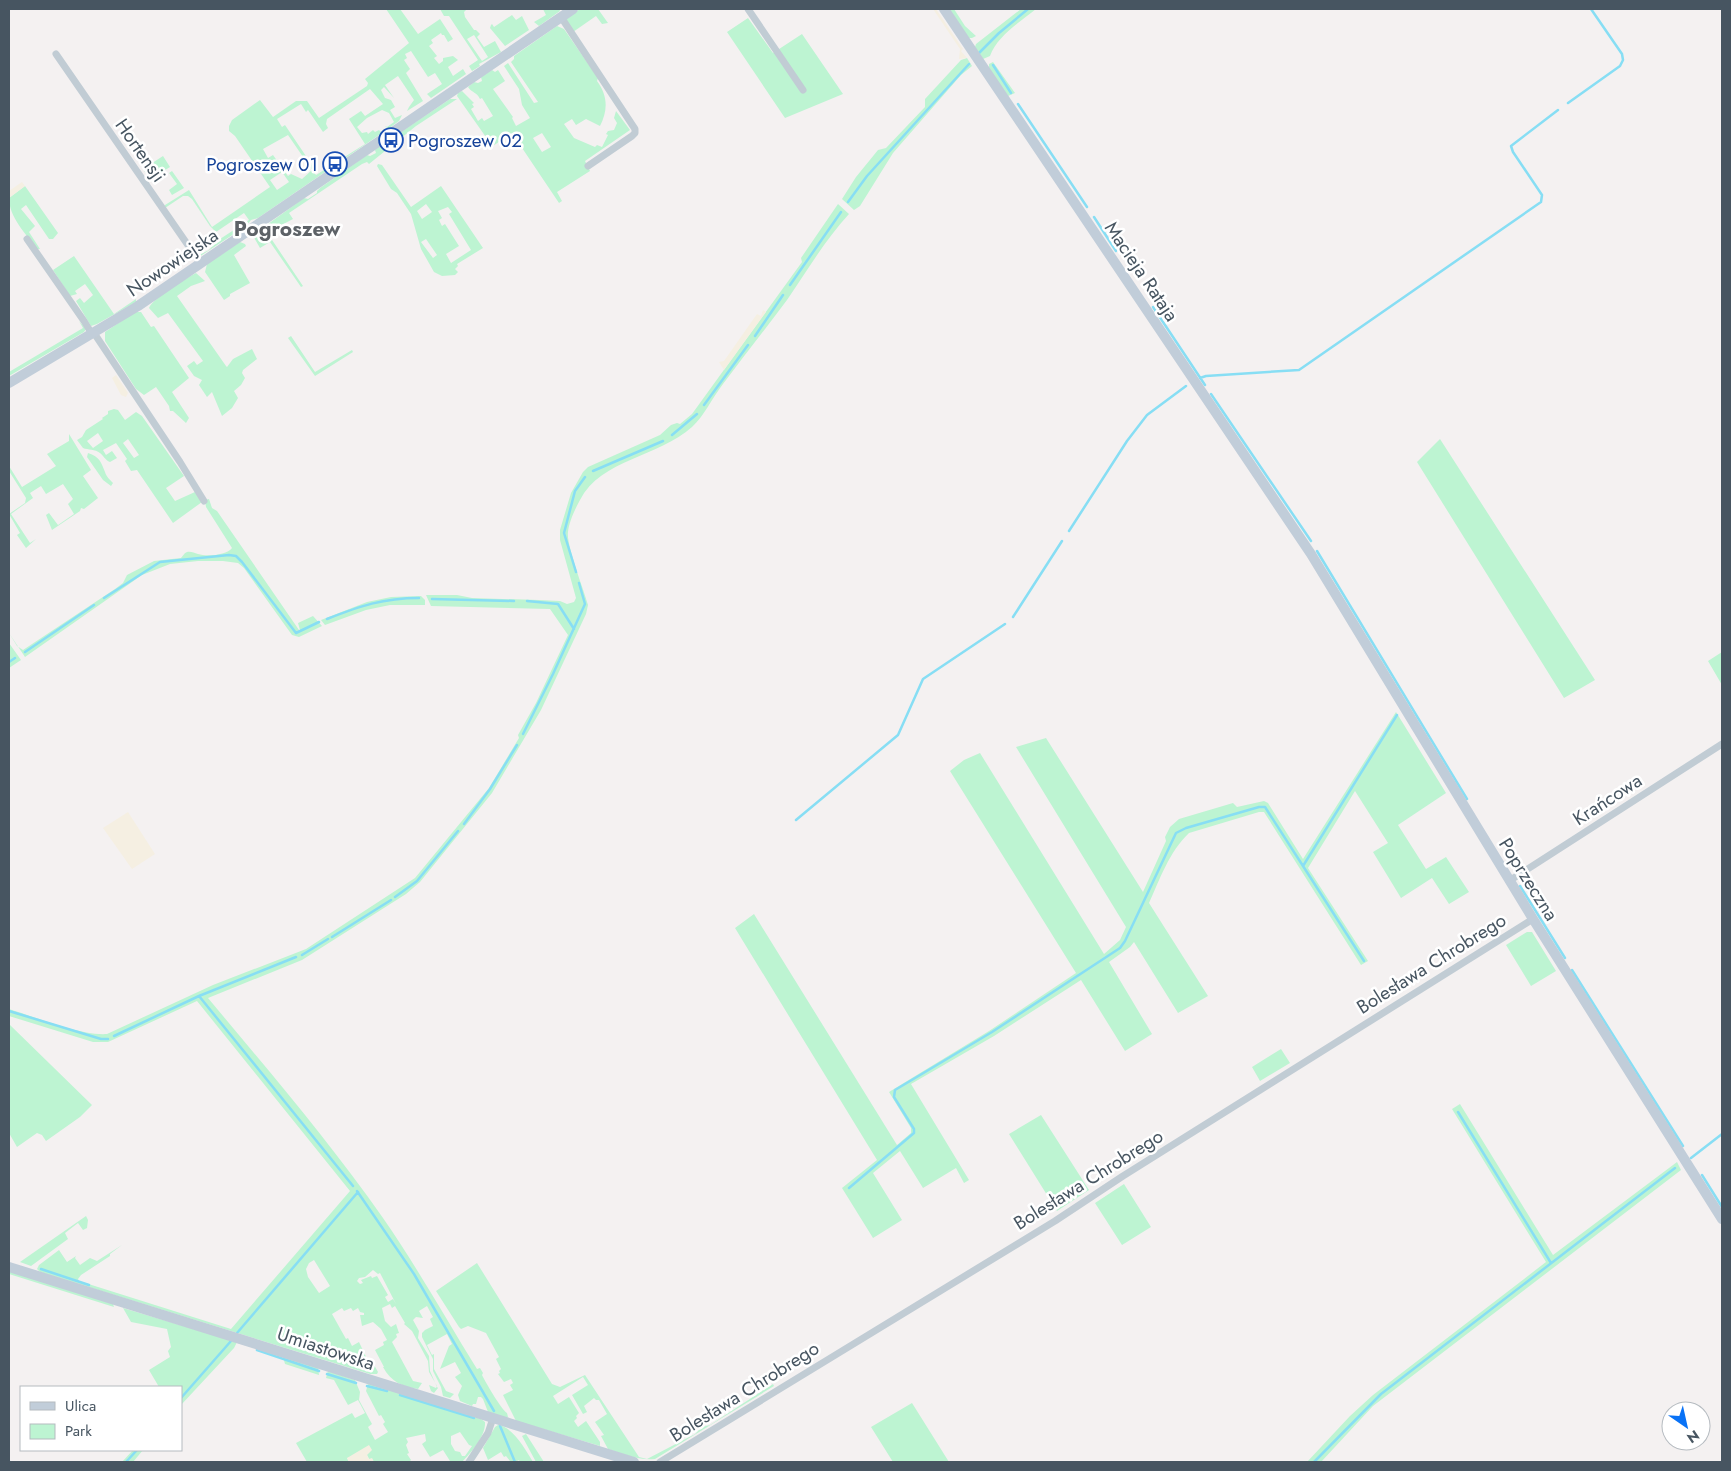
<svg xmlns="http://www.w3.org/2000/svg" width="1731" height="1471" font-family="Jost,sans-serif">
<rect width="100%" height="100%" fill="#f4f1f1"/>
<!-- green -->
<path fill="#bdf4d2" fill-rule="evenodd" d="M386 9H400L418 34 440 19 453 39 448 42 444 35H442L441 33 431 40 433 43 429 46 437 56 434 58 439 64 443 61V58L453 56 458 60 448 67 453 76 463 69 466 74 431 98 427 94 442 84 435 73 428 77 411 51 405 54 407 58 404 60 410 69 406 73 423 101 407 111 409 107 414 100 398 76 385 85 394 98 384 87 381 90 385 98 391 100 395 107 390 110 395 118 402 115 399 121 388 129 385 126 387 127 394 122 389 113 382 110 367 118 357 127 362 133 367 132 368 134 373 130 375 132 379 130 382 133 258 218 251 220 246 226 199 257V255L209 250 217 241 249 220 244 213 216 232 210 226 192 199 188 196H183L165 208V205L189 190 212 227 270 187 235 136 229 131V126L232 120 260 100 273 117 296 101H307L319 118 367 86 368 83 365 79 409 43ZM370 89 383 104 365 116 361 111 349 119 365 144 316 175 312 170 314 168 285 125 282 127 277 119 301 104 306 112 308 110 323 132 328 128 326 124 327 119ZM288 135 312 170 302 179 291 174 288 176 273 155 268 158 263 149ZM282 172 289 182 277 190 270 180Z
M440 9H467L464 12 465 17 474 30H476L480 34 477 37 484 47 495 41 501 52 479 64 480 66 472 71 469 66 478 60 449 16H444ZM474 35 488 57 482 61 467 39Z
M543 9H559L560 11 539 26 534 22 546 15Z
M580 9H598L608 23 602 24 596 16 573 32 566 20 567 18Z
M948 9H954L965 26 976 36 972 38H968Z
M1021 9H1036C1020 22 997 36 990 56L983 59 975 47 976 44Z
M512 15 516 20 522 16 529 30 505 46 490 28 491 25 492 24 494 27Z
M748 18 773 53 802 34 843 94 785 118 727 32Z
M557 26 564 29 598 78 597 81C608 96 608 110 600 126L586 119 576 125 572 119 564 124 574 138 595 147 597 145 602 147 608 135 606 134 608 131 614 130 617 123 614 118 616 111 630 130 585 161 590 171 557 192 562 201 559 203 512 133 490 148 488 140 457 96 458 93 462 91 474 103 472 104 474 107 471 109 478 121 482 118 484 121 493 116 482 98 480 99C477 92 472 93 468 87L474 82 478 83 482 81 481 77 492 70 495 72 498 70 505 81 493 89 513 117 512 118 516 126 530 118 522 105 519 89 504 66 508 63 534 103 538 102 511 62 514 59V56ZM542 133 551 147 542 152 533 138Z
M967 58 972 66 961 75 893 153 860 206 854 210 842 199 856 177 878 150 886 148 925 107V99L961 60Z
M993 62 1015 93 1008 96 989 69V64Z
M450 99H457L416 126 369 164 367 162 362 164 289 213 293 219 272 230 268 224 304 198 308 199 317 193V191L320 188 367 155 370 156 376 153 375 150 380 146 381 147 402 134 401 132Z
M163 156 170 167 152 178 154 181 152 182 143 169Z
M378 164 382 165 411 207 441 186 483 248 457 264 458 266 455 269 458 272 455 275 442 276 434 272 421 249 411 214 397 193 391 189 377 166ZM426 204 432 212 422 219 417 211ZM448 207 452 212 449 214 471 250 451 263 446 254 459 246 445 224 442 226 439 220 442 218 438 211ZM426 239 437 255 433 258 421 242Z
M172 171 184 188 172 195 169 190 177 184 169 173Z
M25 186 58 233 53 239H49L26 205 21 209 35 226 29 232 40 249H37C26 234 9 217 9 198Z
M838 204 849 214C825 240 807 271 787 300 766 328 744 356 723 384 712 398 705 415 692 427 659 457 601 459 580 500 575 509 569 522 568 532 566 545 584 590 588 605L586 614 541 710 492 793 420 882 406 894 302 960 208 998C268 1070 329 1141 383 1218 417 1267 446 1319 477 1369L480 1368 483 1373 482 1375C486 1383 501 1409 507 1413L508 1417 506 1418 488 1412 483 1399 481 1397H478L476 1404H473L472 1406 460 1401 458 1395 462 1386 455 1377 461 1373 455 1362 440 1369 449 1346 452 1344 447 1334 427 1345 432 1355 434 1354V1369L446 1391 454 1394 450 1398 443 1396 441 1387 433 1371V1359L422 1337V1333L425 1330 433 1326 430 1319 433 1317 427 1306 419 1311 423 1318 416 1317 413 1320 419 1331 418 1338 429 1356 430 1371 437 1387 438 1388 434 1393 431 1391 429 1385 436 1388 437 1386 429 1372 428 1361 412 1331 404 1324 405 1323 395 1306 392 1308 390 1304 382 1308 385 1321 391 1327 396 1324 399 1333 396 1334 397 1337 392 1342 413 1381 422 1383 418 1389C403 1387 391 1382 383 1367H384L375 1350 384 1345 383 1342 387 1340 381 1329 373 1322 362 1326 360 1315H364V1313L360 1312 358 1308 353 1311 351 1308 344 1311 342 1308 332 1314 346 1339 348 1338 352 1346 359 1342 368 1361 373 1363 378 1372 377 1374H370L40 1272 37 1269 39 1265 59 1250 67 1262 76 1256 75 1258 80 1265 90 1258 97 1261 122 1245 110 1254V1256L81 1275 78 1279 79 1281 231 1329 350 1191 197 1001 108 1042H93L9 1016V1009C35 1017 81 1036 107 1034L213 985 306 949 415 878 489 788 519 738 518 735 536 703 568 635 550 609 431 606 426 595H457L472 598 539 600 560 601 567 604 574 602 576 598 560 540V530L571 493 583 472 588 467 660 435 671 425 677 423 680 424 692 414 802 262 801 258ZM314 1260 330 1286 319 1293 308 1277 306 1269 309 1263ZM373 1270 378 1274 380 1273 396 1304 393 1299 388 1302 385 1297 388 1295 377 1276 372 1278 371 1276 361 1280 363 1283 360 1284 357 1281 359 1278 365 1277Z
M261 228 266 231 303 286 301 287 270 242 260 248 252 234Z
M240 242 245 244 246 246 234 255 250 283 230 294V296L224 300 205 272 207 264Z
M74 256 114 314 136 299V302L97 324 91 326 76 301 80 298 84 303 93 295 85 284 75 291 77 294 70 296 53 270Z
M196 273 205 281 191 286 177 296 226 366 227 367 233 359 252 349 257 359 243 370 242 373 245 378 241 385 234 391 238 398 232 408 222 416 212 392 207 397 199 385 202 380 194 376 187 366 194 361 197 365 203 361 168 313 158 318 149 308C153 298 185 279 196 273Z
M135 312H141L151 327 154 326 189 378 172 392 189 418 186 423 173 411H170L169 406 156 387 144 395 136 389 105 341V332Z
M79 321 86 329 84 332 9 376V372L83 328Z
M291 336 315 372 352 350 353 352 315 376 288 338Z
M114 409 118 410 125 420 136 412 142 416 184 476 166 488 175 501 195 492 202 502 173 523 137 470 131 471 125 461 127 459 116 443 103 450 106 455 112 451 117 458 110 462C105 460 104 456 100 453 95 449 88 450 83 448L77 440 82 437 86 430 103 419 102 418 108 414V411ZM98 433 103 441 93 448 87 441ZM128 439 139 455 134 458 123 443Z
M69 434 91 470 83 476 98 498 84 509 81 508 80 511 52 530 46 515 49 513 58 525 74 514 68 504 73 499 63 484 46 494 41 486 30 493 33 498 11 514 30 543 36 539 26 548 17 535 20 533 9 514 25 503 26 498 9 471V466L22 487 56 466 47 454 69 441Z
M1440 439 1595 680 1564 698 1417 462Z
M88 453C100 457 101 462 105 472 106 476 110 480 113 483L111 486 103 480 87 457Z
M209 499 212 508 217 511 299 630H300L298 623 313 616 322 626 299 637 292 635 244 568 238 563 223 561H198L170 564 142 575 25 657 9 633 17 646 23 650 115 589 123 583 127 575 154 561 181 558C183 556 184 553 187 552 191 551 194 553 198 554 207 557 227 555 232 548L206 507 205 500Z
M421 596 425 600V605H390L366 610 325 625 321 620 367 602 391 597Z
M9 643 21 660 9 668Z
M1722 652V685L1708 661Z
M1396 712 1446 793 1398 825 1426 869 1446 857 1469 892 1449 904 1432 878 1401 898 1373 852 1388 843 1355 791 1308 868 1368 961 1361 965 1264 812H1259L1189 833C1169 852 1160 879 1149 903L1208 996 1178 1013 1134 942 1130 947 1109 962 1152 1034 1125 1051 1081 980 994 1036 911 1084 969 1180 964 1183 956 1168 923 1188 900 1151 873 1173 902 1220 873 1238 842 1188 877 1160 735 928 754 914 897 1145 911 1133V1128L889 1092 989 1031 1076 973 950 771 964 760 980 753 1104 954 1120 940 1126 927 1016 747 1046 738 1143 892 1166 841 1165 837 1170 827 1179 819 1233 803 1237 807 1264 801 1268 803 1303 859Z
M1527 932H1532L1556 971 1531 986 1506 945Z
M9 1024 92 1105 80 1117 46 1141 42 1135 37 1133 17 1147 9 1133Z
M1281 1049 1290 1063 1260 1081 1252 1067Z
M1460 1104 1553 1255 1677 1162 1681 1170 1373 1406 1321 1462H1307L1350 1416 1373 1395 1546 1262 1452 1109Z
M1041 1115 1089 1190 1057 1211 1009 1134Z
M1124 1184 1151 1227 1122 1245 1095 1203Z
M86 1216 88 1220 87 1228 83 1230 78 1223 65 1233 68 1239 31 1266 20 1262Z
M477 1263 552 1384 560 1387 585 1375 639 1457 647 1459 695 1434 702 1427 710 1425 773 1384 774 1386 655 1459C639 1461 624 1454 608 1449L601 1436 604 1435 595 1422 607 1414 599 1400H596L594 1398 584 1406 587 1412 583 1414 572 1395 588 1385 583 1377 553 1396 558 1404 569 1397 579 1413 576 1416 577 1418 574 1421 578 1427 586 1421 600 1442V1446L516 1421 503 1395 513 1390 510 1385 513 1383 511 1379 504 1382 498 1374 500 1373 499 1371 501 1369 496 1359 499 1357 486 1333 468 1326 461 1329 459 1327 436 1291Z
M9 1271 113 1304 114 1307 9 1274Z
M123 1308 237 1342 234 1348 181 1405V1387H159L149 1370 170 1357 168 1351 171 1347 167 1329 131 1322Z
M283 1357 318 1368 319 1375 285 1364Z
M328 1371 355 1380 360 1392 359 1400 372 1424 368 1427 375 1440 388 1432 383 1424 385 1422 381 1415 379 1416 366 1391 368 1384H371L481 1419 485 1422C486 1436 471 1453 462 1462H449L450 1461 443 1450 430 1457 422 1444 426 1441 425 1434 406 1438 408 1442 406 1445 409 1453 407 1454 411 1460 409 1462H374L372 1459H369L367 1455 347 1458 349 1462H307L296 1443 352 1413 355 1418 365 1413 358 1400 348 1405 334 1380 326 1378ZM460 1432 469 1445 472 1446 465 1456H462L460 1452 455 1451 451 1444V1436Z
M912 1403 949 1462H893L871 1427Z
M498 1425C512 1426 526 1450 533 1462H520L519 1460 515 1462H509L510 1461 506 1456 504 1457 501 1452 488 1460 483 1448 495 1427Z
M526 1434 544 1462H536L522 1436Z
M133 1450H143L133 1462H122Z"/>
<!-- sand -->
<path fill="#f5efe2" d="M933 9H936L963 49 961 51 967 58 959 59 960 49Z
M22 182 25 186 9 198V191Z
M763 310 766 312 724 370 719 362 724 361 757 314 761 316Z
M116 375 128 393 126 397 121 395 112 378Z
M128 812 155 854 132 869 103 828Z
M369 1445 372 1450 367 1455 369 1459 372 1458 374 1462H349L347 1458Z"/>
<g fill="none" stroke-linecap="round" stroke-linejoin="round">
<!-- stream -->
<path stroke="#87def4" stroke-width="2.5" d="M979 53 999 33 1028 9
M993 65 1011 93
M1568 103 1620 66 1623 60 1622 54 1591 9
M1018 104 1087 207
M848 202 867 176 969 64
M1094 217 1116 251
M790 285 841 212
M1153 307 1205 385
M755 336 783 295
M1200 378 1206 376 1299 370 1541 202 1542 195 1513 152 1511 146 1558 110
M1211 394 1311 541
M704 405 748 345
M672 435 697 414
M593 471 663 441
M1069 531 1127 441 1147 415 1186 386
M1317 551 1467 799
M576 572 564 533 575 491 585 477
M104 598 160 562 229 555 236 556 242 562 296 633 319 622
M432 599 514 601
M527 601 558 604 574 629
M1013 617 1062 541
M327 619C360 606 383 598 419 598
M25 652 94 605
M9 662 15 658
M523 734 553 674 585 604 579 583
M796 820 898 735 923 679 1005 624
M464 824 490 789 517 745
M1303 866 1364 961
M1520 886 1565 958
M395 897 417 881 458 831
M332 937 391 900
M302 955 328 939
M1572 970 1683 1146
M199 996 353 1186
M9 1011 101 1039H108
M114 1036 199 996 296 957
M1458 1112 1551 1263
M1691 1158 1722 1134
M1702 1175 1722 1207
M849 1188 914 1133V1129L894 1097 895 1090 992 1032 1120 948 1125 941 1176 833 1186 828 1259 807H1265L1303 866 1397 715
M357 1191 414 1274 494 1411
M41 1269 89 1285
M237 1333 358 1192
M257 1350 319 1371
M327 1374 356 1383
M367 1386 387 1391
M400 1395 474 1418
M181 1398 231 1341
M500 1426 515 1462
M9 1461V1462
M126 1462 137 1450
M1314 1462 1381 1394 1675 1168"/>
<!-- street -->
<path stroke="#c1ccd4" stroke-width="7" d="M748 9 803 90
M561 17 635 129V133L632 136 588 166
M56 54 201 264
M27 239 84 321 92 334
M94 333 180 462 204 501
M1509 881 1722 744
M469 1462 488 1433 493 1418
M660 1462 1055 1221 1123 1176 1533 919"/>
<!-- secondary -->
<path stroke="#c1cdd9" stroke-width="10" d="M944 9 1311 554 1533 919 1722 1219
M9 383 138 306 573 9
M9 1267 634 1462"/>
</g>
<!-- icons -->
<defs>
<g id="bus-ring" transform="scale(1.25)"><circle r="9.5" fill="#fff" stroke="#1a4fb4" stroke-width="1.5"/><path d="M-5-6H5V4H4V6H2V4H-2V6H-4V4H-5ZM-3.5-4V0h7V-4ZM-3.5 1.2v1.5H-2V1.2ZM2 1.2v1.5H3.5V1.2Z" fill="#1a4fb4"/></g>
</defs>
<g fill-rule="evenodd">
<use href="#bus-ring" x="391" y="140"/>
<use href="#bus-ring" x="335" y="164"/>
</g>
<g text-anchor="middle" stroke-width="5" stroke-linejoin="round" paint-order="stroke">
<!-- transit labels -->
<g font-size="19" fill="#164399" stroke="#fff" text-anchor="start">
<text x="408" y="147">Pogroszew 02</text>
<text x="318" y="171" text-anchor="end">Pogroszew 01</text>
</g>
<!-- street labels -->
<g font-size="19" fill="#475561" stroke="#fff">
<text transform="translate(141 150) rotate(55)" y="7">Hortensji</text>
<text transform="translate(172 262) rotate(-34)" y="7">Nowowiejska</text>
<text transform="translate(1142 271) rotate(56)" y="7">Macieja Rataja</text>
<text transform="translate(1607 799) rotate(-33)" y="7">Krańcowa</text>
<text transform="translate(1529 879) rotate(58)" y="7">Poprzeczna</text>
<text transform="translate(1431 963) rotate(-32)" y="7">Bolesława Chrobrego</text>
<text transform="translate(1088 1179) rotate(-32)" y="7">Bolesława Chrobrego</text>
<text transform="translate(326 1348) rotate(18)" y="7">Umiastowska</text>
<text transform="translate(744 1391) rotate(-32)" y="7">Bolesława Chrobrego</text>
</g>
<!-- quarter labels -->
<g font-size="21" font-weight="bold" fill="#5d6267" stroke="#fff">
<text x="287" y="236">Pogroszew</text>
</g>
</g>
<!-- border -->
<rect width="1731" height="1471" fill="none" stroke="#475561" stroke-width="20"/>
<!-- legend -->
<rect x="20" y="1386" width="162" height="65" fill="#ffffff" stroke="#b5bbc0"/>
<rect x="30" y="1402" width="25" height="8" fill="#c1cdd9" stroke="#b5bbc0"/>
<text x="65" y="1411" font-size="15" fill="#475561">Ulica</text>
<rect x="30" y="1424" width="25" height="15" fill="#bdf4d2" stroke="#b5bbc0"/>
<text x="65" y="1436" font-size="15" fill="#475561">Park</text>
<!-- north arrow -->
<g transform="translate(1686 1426) rotate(146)"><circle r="24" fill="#ffffff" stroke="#b5bbc0"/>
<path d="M0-4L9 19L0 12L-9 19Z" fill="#0972f6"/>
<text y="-8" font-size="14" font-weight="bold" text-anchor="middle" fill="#475561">N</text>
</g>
</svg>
